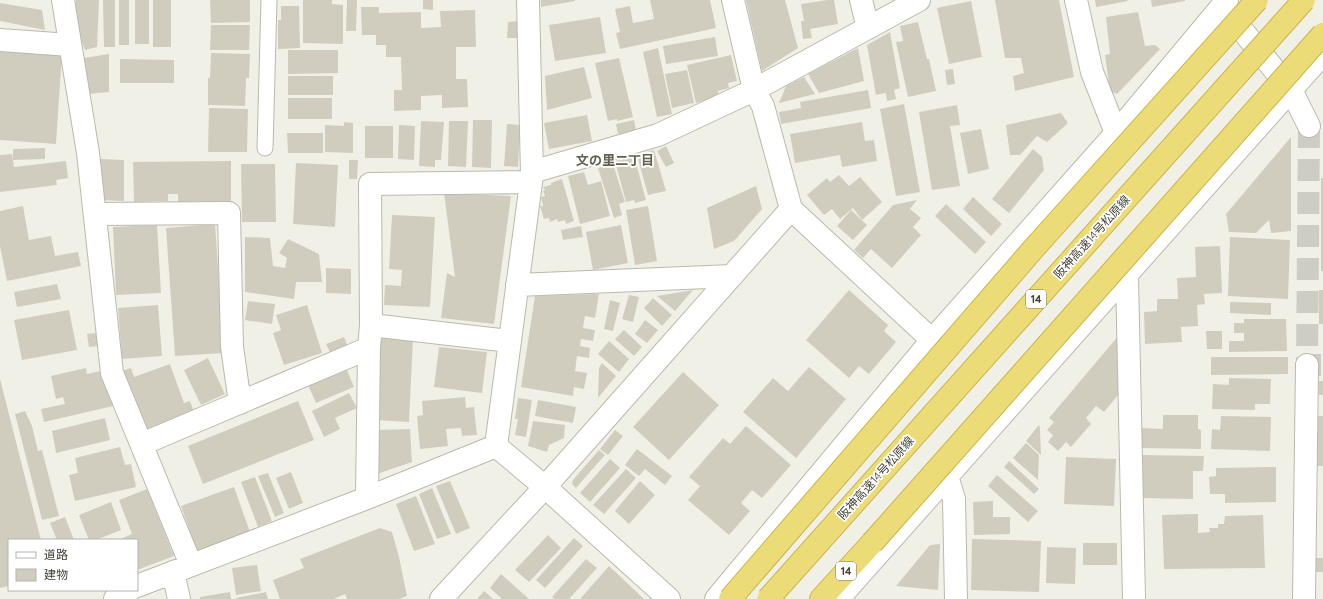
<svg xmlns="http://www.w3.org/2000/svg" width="1323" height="599" font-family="Quicksand,'Noto Sans JP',sans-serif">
<rect width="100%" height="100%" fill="#f1f0e7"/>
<!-- building -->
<path fill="#d1cdbe" d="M76 0H99L97 47 85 50 75 25Z
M103 0H115V47H104Z
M119 0H129V45H119Z
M135 0H149V44H135Z
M153 0H171V47H153Z
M210 0H250V22L211 23Z
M303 0H332V4L343 5V44L303 43Z
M347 0H357L356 31H346Z
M423 0H433V10L423 9Z
M541 0H575V1L541 7Z
M650 0H710L716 28 620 49 616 33 620 32 615 9 630 6 633 23 654 19Z
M746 0H785L798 48 762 71Z
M827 0H834L838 24 810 29 812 38 803 39 801 21H804L801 4Z
M995 0H1059L1074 77 1015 91 1013 76 1024 73 1021 58H1005Z
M1095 0H1127L1128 1 1096 7Z
M1151 0H1185V1L1152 7Z
M971 1 982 57 949 64 937 8Z
M0 3 42 10 45 30 0 21Z
M281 6H299L300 48 278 49V20H281Z
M361 7H379V13L421 12V28L441 27 440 11 475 10 476 47H456V79H467L468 107 442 108V95L421 96V110L394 111V90H402L401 57H386V45H376V35H362Z
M1138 12 1145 46 1155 45 1160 49 1117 94 1110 91 1105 55 1110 54 1106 17Z
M600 17 606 53 555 61 549 25Z
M520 21V38H507L508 22Z
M918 22 927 59H929L936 91 908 97 896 42 903 41 900 26Z
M211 25H250L249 50H210Z
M890 32 900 88 894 90 896 99 887 101 886 93 876 95 867 45Z
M715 37 718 56 666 64 663 46Z
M658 48 672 114 657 117 643 52Z
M858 48 864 81 819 93 808 74Z
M0 49 62 53 56 144 0 140Z
M288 50H338V73L288 74Z
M211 53 250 54 249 78H246L245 106 208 105V78H210Z
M109 54V92L88 94 84 58Z
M731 55 737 81 728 83 729 88 718 91V96L696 103 687 65Z
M619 58 633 117 617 121V119L608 121 595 63Z
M120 59 174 60V83H120Z
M584 67 592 98 547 110 545 76Z
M953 69 955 84 947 85 945 70Z
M687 70 694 103 672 108 665 74Z
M288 76H333V95H288Z
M804 77 815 94 779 103 786 86Z
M868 90 871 108 781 124 779 112 801 108 800 102Z
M288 98H332V119H288Z
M904 104 920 192 896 196 880 109Z
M957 105 960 125 950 126 960 186 932 190 919 112Z
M209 108 248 109 247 152H208Z
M1061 113 1068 123 1047 142 1037 136 1020 155H1010L1006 125Z
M587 115 592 141 549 149 544 123Z
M473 120H492L491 168 472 167Z
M634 120 636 130 618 134 616 124Z
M421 121 444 122 441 160H435V167L419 166Z
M449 121H468L466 167 448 166Z
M344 122 353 123V153L325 152V125L344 126Z
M862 122 865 141 874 140 877 161 842 167 840 155 795 163 790 134Z
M507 124 520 125 518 167 504 166Z
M399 125 415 126 414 160 398 159Z
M365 126H393V158H365Z
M981 129 989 169 968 174 960 133Z
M287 133H323V153H288Z
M1291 137V231L1271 233 1269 220 1256 233 1229 232 1226 214Z
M666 146 674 163 666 167 657 151Z
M45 148V159L13 160V149Z
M1033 149 1042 157 1044 170 1009 213 992 199Z
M654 150 666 191 648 195 637 155Z
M12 154 14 167 66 161 68 178 56 180 57 185 0 192V155Z
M634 156 646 200 635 203 634 200 626 202 615 161Z
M100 159 124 160V201L100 200Z
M349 160H358L357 179H349Z
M231 161V201L178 202V194H168V201L134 202 133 162Z
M296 163 338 165 335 227 293 224Z
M241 164H275L276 222H242Z
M613 164 625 202 619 204 622 215 614 218 598 168Z
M584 172 588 185 601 181 610 216 580 224 568 176Z
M839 175 849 186 860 177 882 202 862 220 853 208 840 219 832 209 824 215 807 195 827 178 830 182Z
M1321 178H1323V271H1321Z
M562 179 574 221 566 224 565 220 558 222 557 219 550 222 549 218 544 219 540 206H543L541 197 545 196 543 191 545 190 543 187 551 185V183Z
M756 186 762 209 734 241 714 249 707 208Z
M444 193 511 196 494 324 441 318 447 273 455 277Z
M973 197 1002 224 991 236 963 209Z
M917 200 910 209 921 218 913 227 921 235 892 268 871 249 863 258 854 250 893 205Z
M946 204 986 242 975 254 935 216Z
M23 206 29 240 51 236 55 256 78 252 81 266 7 281 0 246V211Z
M648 206 657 261 635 265 626 210Z
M851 210 867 225 853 240 837 226Z
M392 215 435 217 430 307 384 305 385 285 401 286 402 270 389 269Z
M215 224 224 353 175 356 166 228Z
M157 225 161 293 116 295 113 227Z
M621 225 628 263 593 270 586 232Z
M581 226 583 237 563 240 561 230Z
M245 237 270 238 273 266 285 268 287 258 279 253 288 239 319 254 322 282H296L294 299 245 292Z
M1230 237 1290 240 1288 299 1228 296Z
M1220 246 1222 293 1204 294 1205 304 1197 305 1198 326 1181 327 1182 342 1145 344 1144 312 1157 311V299H1178L1177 278 1196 277 1195 247Z
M326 268 351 269V294L326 293Z
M57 284 61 299 17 307 14 292Z
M693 290 675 311 657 296Z
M849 290 888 325 884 331 896 342 869 374 859 366 849 378 806 340Z
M1319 290H1323V324H1319Z
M599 294 595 318 585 316 583 328 595 330 593 341 581 339 580 346 590 348 589 358 577 356 575 371 587 373 584 389 574 387 573 396 521 387 535 296Z
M629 295 639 297 633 322 622 319Z
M653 298 672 315 662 326 644 308Z
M610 300 620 303 613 331 604 329Z
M248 301 275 304 272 324 245 320Z
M1230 302 1271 303V315L1230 313Z
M158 305 162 356 122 359 118 308Z
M307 305 322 353 284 365 273 333 281 330 276 315Z
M69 310 77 350 22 360 14 320Z
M1244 319H1286L1287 351 1229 352V341H1244V333H1234V323H1244Z
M645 320 658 330 647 343 635 334Z
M624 330 642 347 634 356 615 339Z
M1206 331H1222V349H1207Z
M97 333 98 346 89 347 87 334Z
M1120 334 1118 395 1104 412 1096 406 1086 418 1091 424 1071 447 1066 442 1058 451 1048 442 1053 435 1047 430 1054 422 1049 418Z
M344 337 348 347 331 354 326 344Z
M380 338 413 339 409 422 375 420Z
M609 341 629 359 619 372 598 354Z
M439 347 487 352 482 393 434 387Z
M1211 357H1288V374L1211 375Z
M208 358 225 394 201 405 184 370Z
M602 363 616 376 598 398 599 368Z
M170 364 184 403 190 401 194 412 144 430 122 371 131 368 134 377Z
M809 367 846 399 796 458 743 412 773 378 788 391Z
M86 368 87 374 105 370 113 406 44 422 41 409 65 404 63 397 56 399 51 376Z
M346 368 354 387 316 403 308 385Z
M683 372 719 405 669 460 633 427Z
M1229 378 1271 379 1270 404H1255V410L1212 409 1213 384 1229 385Z
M0 379 41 540H9V586L0 588Z
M1319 381H1323V395H1319Z
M349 393 357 408 335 418 340 429 324 437 312 411Z
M465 397 466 408 474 407 477 435 462 436 461 428 446 429 448 446 420 449 417 416 423 415 422 401Z
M518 398 532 400 526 437 515 435 518 419H515Z
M538 400 576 407 573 423 535 416Z
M298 401 314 440 203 484 188 446Z
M25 411 32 426 38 451 42 450 59 516 42 520 15 414Z
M1163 415H1198V429L1201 430V449L1142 448V428L1163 429Z
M1221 416 1271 417 1270 451 1211 449 1212 429 1220 430Z
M1316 416H1323V466H1316Z
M105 418 110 440 56 453 52 431Z
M533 421 565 425 564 438 549 445 547 452 528 446Z
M1039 425 1040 429 1041 455 1026 441Z
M746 426 791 465 762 498 752 490 741 503 750 511 729 535 688 500 700 486 689 477 723 438 730 444Z
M410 429 412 462 377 474 376 430Z
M615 430 623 436 608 455 600 449Z
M1026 443 1039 455 1038 480 1013 458Z
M120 447 125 465 131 464 136 487 75 501 69 475 78 473 75 458Z
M637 449 672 476 665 485 645 469 639 476 625 465Z
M599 450 605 455 576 488 572 484 573 480Z
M1142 455 1204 456 1203 471H1193V499L1141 498Z
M1066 457 1116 459 1114 506 1064 504Z
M610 459 620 468 590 502 580 493Z
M1009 461 1039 489 1034 494 1004 467Z
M1276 467V502L1225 503V494H1210L1209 477 1216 476V468Z
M626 469 636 478 604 514 593 505Z
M291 472 303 503 289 509 276 478Z
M268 473 284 513 275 517 258 476Z
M997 475 1038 511 1028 522 988 486Z
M255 477 272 521 258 527 241 482Z
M450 481 470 528 456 534 436 486Z
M640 481 655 495 629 524 615 511Z
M234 487 250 532 197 551 181 506Z
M432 488 451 534 437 539 419 494Z
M147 489 174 556 137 570V540H118L132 534 119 500Z
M416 496 435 544 414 551 396 504Z
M993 501V517H1010V534L974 535 973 502Z
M111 502 121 530 96 540H89L79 515Z
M1198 514V533L1210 532 1209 528H1218V524H1224L1225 516 1263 515 1265 568 1164 569 1162 515Z
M65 517 74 540H57L50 523Z
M380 528 392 532 399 557 407 596 399 599H347L345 594 334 599H280L273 580 304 568 300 559Z
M548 535 561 548 529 582 515 570Z
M574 538 583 546 545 588 536 580Z
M972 539 1041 541 1039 592 971 590Z
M1083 543H1117V565H1083Z
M940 544 938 590 896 586 930 545Z
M1047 547 1076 548 1075 584 1046 583Z
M1316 558H1323V572H1315Z
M586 559 597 568 569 599H555L552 597Z
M257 565 261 591 236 595 232 568Z
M609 566 644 599H580Z
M501 574 529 599H502L490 588Z
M484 591 493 599H477Z
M230 592 231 599H200V597Z
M266 592 268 599H236V598Z"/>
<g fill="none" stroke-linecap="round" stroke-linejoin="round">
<!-- street-tunnel -->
<path stroke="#cecdc4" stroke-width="22" stroke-dasharray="22 11" stroke-linecap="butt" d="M1309 126 1307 365H1323"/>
<!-- lane casing -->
<g stroke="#bbb9ab" stroke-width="17">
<path id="lane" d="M265 148 269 0"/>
</g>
<!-- street casing -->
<g stroke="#bbb9ab" stroke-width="24">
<path id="street" d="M63 0 88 153 112 373 191 565
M733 0 754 90 763 106 791 209 932 340
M861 0 868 28
M1076 0 1092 72 1116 133
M1224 8 1291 90 1309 126
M0 40 70 45
M532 172 658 135 754 90 919 0
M95 214 229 213 232 347 240 403
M1127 276 1134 599
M517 285 732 276
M371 325 510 341
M142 444 369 348
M496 446 532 175 528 0
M496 446 545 487 669 599
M947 476 954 499 956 599
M367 498 369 348 371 325 370 184 531 182
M173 572 179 599
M137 586 367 498 496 446
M115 599 130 590
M441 599 545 487 791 209
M716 599 932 340 1116 133 1227 0
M838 599 1323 54
M1304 599 1307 365"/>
</g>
<!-- highway casing -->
<g stroke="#cab448" stroke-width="24">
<path id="highway" d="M821 599 872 543"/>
</g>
<!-- lane -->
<use href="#lane" stroke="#fff" stroke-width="15"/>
<!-- street -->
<use href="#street" stroke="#fff" stroke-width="22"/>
<!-- highway -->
<use href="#highway" stroke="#ecdc77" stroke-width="22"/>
<!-- highway-bridge casing -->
<g stroke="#cab448" stroke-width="24" stroke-linecap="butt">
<path id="highway-bridge" d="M872 543 1323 34
M730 599 1035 247 1257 0
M768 599 1304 0"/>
</g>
<!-- highway-bridge -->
<use href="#highway-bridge" stroke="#ecdc77" stroke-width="22"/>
</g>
<g text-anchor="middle" stroke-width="3.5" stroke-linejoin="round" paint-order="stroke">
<!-- shield labels -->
<g fill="#fff" stroke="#7b7a73" stroke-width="1">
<rect x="1026" y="290" width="20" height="18" rx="3"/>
<rect x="836" y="562" width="20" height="18" rx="3"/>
</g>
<g font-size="11" font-weight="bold" fill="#434137">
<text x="1036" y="303">14</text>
<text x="846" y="575">14</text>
</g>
<!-- street labels -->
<g font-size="12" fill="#434137" stroke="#fff">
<text transform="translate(1092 237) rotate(-48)" y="4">阪神高速14号松原線</text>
<text transform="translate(876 478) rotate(-48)" y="4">阪神高速14号松原線</text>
</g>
<!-- neighbourhood labels -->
<g font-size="13" font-weight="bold" fill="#65604f" stroke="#fff">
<text x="615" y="165">文の里二丁目</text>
</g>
</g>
<!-- legend -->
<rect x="8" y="539" width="130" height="52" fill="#ffffff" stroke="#b4b3af"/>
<rect x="16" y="552" width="20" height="6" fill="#ffffff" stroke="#b4b3af"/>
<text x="44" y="559" font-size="12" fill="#434137">道路</text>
<rect x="16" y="569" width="20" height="12" fill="#d1cdbe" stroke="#b4b3af"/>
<text x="44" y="579" font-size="12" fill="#434137">建物</text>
</svg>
